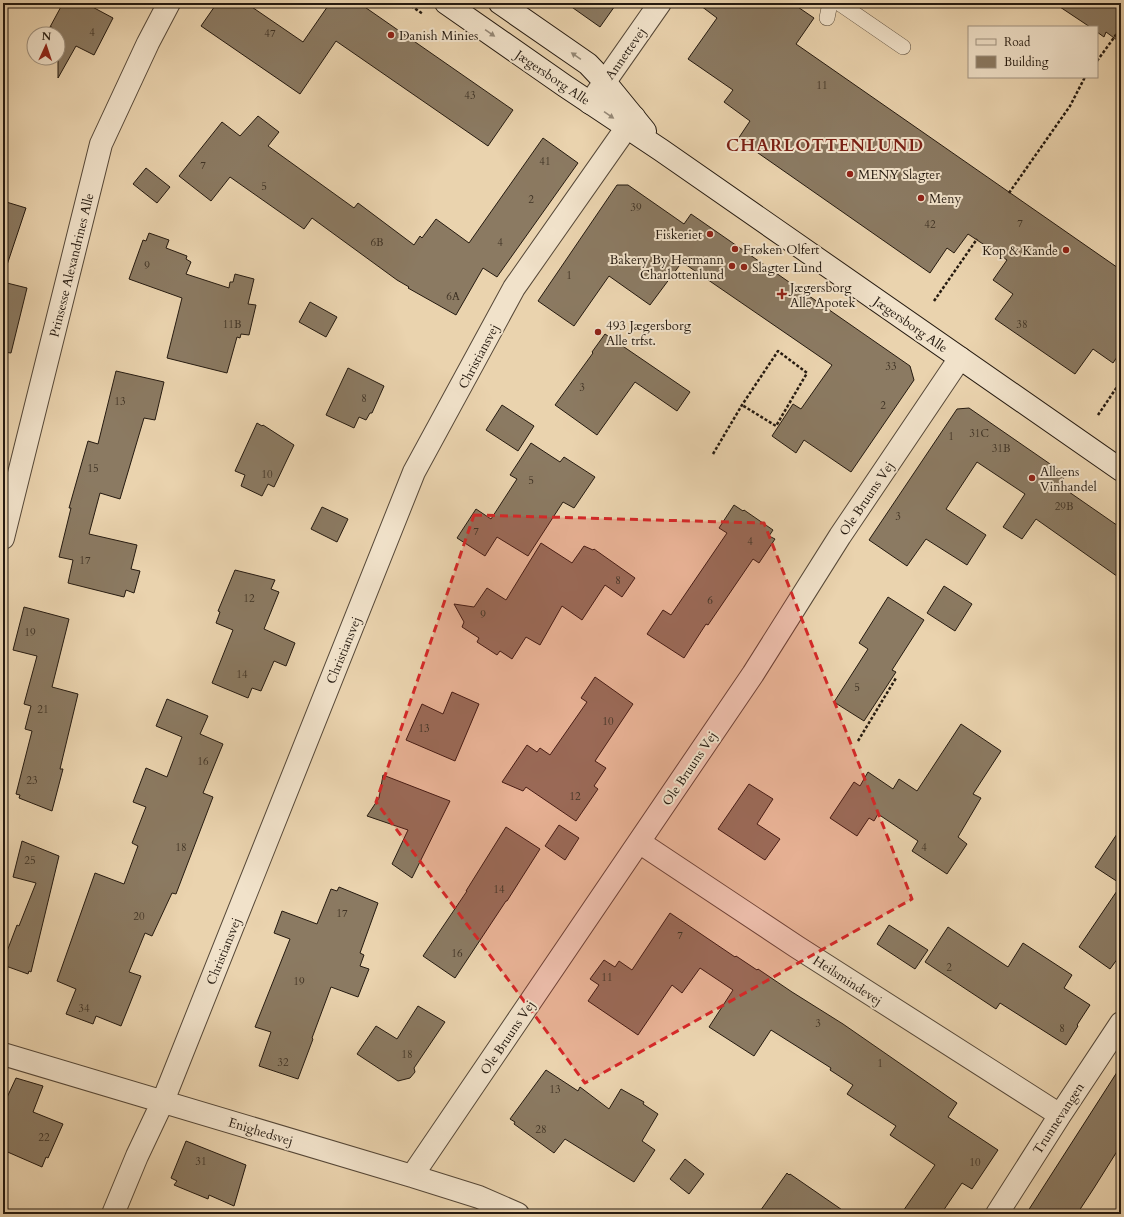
<svg xmlns="http://www.w3.org/2000/svg" width="1124" height="1217" font-family="Cardo,serif">
<rect width="100%" height="100%" fill="#ead3ae"/>
<filter id="stains"><feTurbulence type="fractalNoise" baseFrequency=".005" numOctaves="4"/><feColorMatrix values="0 0 0 0 .2 0 0 0 0 .09 0 0 0 0 .02 0 0 0 .5 -.17"/></filter>
<radialGradient id="worn" r=".72"><stop offset=".6" stop-color="#630" stop-opacity="0"/><stop offset="1" stop-color="#630" stop-opacity=".3"/></radialGradient>
<!-- building -->
<path fill="#8b7a62" stroke="#251a10" d="M63 3H85L113 18 94 55 76 46 58 78V34H49L52 27H50Z
M217 3H246L303 42 330 3H359L513 110 488 146 336 41 300 94 201 26Z
M566 3H617L600 27Z
M697 3H792L814 18 796 44 1121 270V351L1113 363 1093 349 1075 374 995 319 1013 294 993 280 1007 260 968 234 954 253 947 248 930 273 738 139 750 121 724 102 733 90 688 59 717 18Z
M1054 3H1121V43L1106 32 1104 37 1097 32V27H1090Z
M258 116 279 132 268 146 354 208 358 203 414 245 420 236 422 238 436 219 469 243 543 138 578 163 497 277 483 268 456 315 408 288 409 287 397 280 312 218 304 229 230 177 211 201 179 176 222 122 240 136Z
M146 168 170 187 157 203 133 184Z
M617 185H628L684 224 691 214 910 366 914 380 851 472 804 440 796 453 772 436 793 404 801 409 832 365 682 262 650 305 609 276 574 326 538 301Z
M3 201 26 208 7 265H3Z
M149 233 169 240 166 248 187 256 186 259 191 262 186 274 229 288 230 282H233L235 274 254 279 248 304 256 305 249 335 241 334 240 338 237 337 227 373 167 358 182 298 129 279 143 240 146 241Z
M3 282 27 288 11 353 3 352Z
M310 302 337 317 326 337 299 322Z
M605 334 690 392 677 411 635 382 597 435 555 405 593 353 592 352Z
M348 368 384 386 372 413H370L366 420 359 417 354 428 326 415Z
M116 371 164 382 155 420 144 418 120 499 100 493 89 534 137 545 131 569 140 571 134 593 126 590 124 597 68 583 73 560 59 557 71 508H69L88 441 98 444Z
M502 405 534 426 518 451 486 430Z
M969 408 1066 475 1059 485 1121 528V579L1036 519 1022 539 1003 527 1025 494 977 462 946 509 986 535 967 565 926 539 907 566 869 540 957 409Z
M257 423 262 426 263 425 294 445 274 487 268 484 262 496 241 486 245 475 235 471Z
M531 443 560 462 564 457 595 477 574 508 563 502 528 556 497 537 485 556 457 538 476 509 491 519 517 479 510 475Z
M734 505 743 511 744 510 773 530 769 536 775 539 759 563 753 559 708 625 706 624 684 658 647 634 663 610 671 615 727 533 719 528Z
M322 507 348 519 337 542 311 529Z
M541 543 572 563 584 546 593 550 594 549 635 578 622 597 605 585 582 620 562 606 540 645 526 637 512 659 500 651 497 655 477 642 479 638 462 627 464 622 454 604 474 607 487 588 506 600Z
M235 570 275 580 271 589 279 592 264 629 295 643 286 666 274 661 261 691 252 688 248 698 212 683 233 630 216 623 220 612 218 611Z
M944 586 972 604 955 631 927 613Z
M888 597 924 620 892 670 896 672 864 721 834 702 868 649 859 643Z
M24 607 69 619 52 687 78 694 60 769H63L52 811 19 798 20 795 16 794 32 731 25 729 31 706 24 704 37 656 13 650Z
M595 677 633 704 595 761 606 768 594 786 598 789 576 821 526 787 523 791 502 782 527 745 537 752 540 748 550 755 587 702 581 698Z
M452 692 479 704 455 761 406 740 422 704 443 714Z
M167 699 208 716 200 734 223 744 203 793 213 797 176 894 172 893 152 936 145 933 129 972 141 976 121 1026 96 1016 93 1024 66 1014 76 989 57 981 95 873 124 884 138 846 132 843 146 807 133 802 146 768 167 777 182 737 156 726Z
M961 724 1001 751 973 794 981 798 958 837 967 844 947 874 912 851 918 841 878 814 874 821 869 818 857 836 830 818 854 782 860 786 868 772 893 789 899 779 917 791Z
M383 775 450 801 412 878 392 864 408 830 367 816 379 798Z
M749 784 773 799 757 824 780 839 765 860 718 829Z
M559 825 579 838 565 860 545 846Z
M506 827 540 849 507 901H506L455 978 423 956 467 891H466Z
M1121 828V884L1095 867Z
M22 841 59 856 31 972 29 971 28 974 3 965V962L17 925 19 926 36 883 13 877Z
M1121 885V954L1110 969 1079 947Z
M339 887 378 903 360 953 364 955 360 966 369 969 358 997 331 987 312 1038 313 1039 298 1079 259 1066 271 1032 255 1027 290 939 274 933 282 911 317 924 331 889 337 891Z
M670 913 735 957 736 956 757 970 758 969 792 992 843 1024 957 1103 948 1117 998 1150 972 1189 962 1183 941 1214H901L935 1165 890 1135 896 1126 847 1094 853 1085 830 1070 831 1068 771 1030 754 1056 709 1027 733 990 700 968 682 993 672 985 638 1035 588 1001 599 985 590 979 604 960 615 967 619 961 632 970Z
M889 925 928 950 915 969 877 944Z
M948 927 1008 967 1023 943 1072 975 1064 988 1090 1005 1077 1025 1078 1026 1066 1045 1000 1003 996 1009 925 962Z
M418 1006 445 1022 414 1068 415 1072 410 1078 398 1081 357 1054 376 1026 397 1039Z
M1121 1066V1145L1094 1188 1077 1214H1026Z
M546 1070 578 1091 580 1087 609 1109 621 1089 644 1102 643 1104 658 1114 642 1141 655 1150 634 1182 565 1139 554 1153 514 1124 515 1122 510 1119Z
M16 1078 43 1086 33 1112 63 1124 48 1158 46 1157 42 1167 3 1150V1106Z
M186 1141 246 1165 234 1206 209 1195 208 1199 174 1185 177 1181 171 1178Z
M685 1159 704 1174 689 1194 670 1179Z
M787 1173 789 1175 790 1174 848 1214H758Z"/>
<g fill="none" stroke-linecap="round" stroke-linejoin="round">
<!-- lane casing -->
<g stroke="#564838" stroke-width="16">
<path id="lane" d="M839 3 903 47
M827 18 830 3"/>
</g>
<!-- street casing -->
<g stroke="#564838" stroke-width="24">
<path id="street" d="M590 103 660 3
M3 538 101 144 148 43 169 3
M639 842 797 947 1060 1115
M3 1054 412 1176 479 1197 518 1214
M412 1176 753 674 840 536 960 358
M113 1214 137 1156 163 1101 414 472 514 288 634 117
M997 1214 1060 1115 1121 1023"/>
</g>
<!-- secondary casing -->
<g stroke="#251a10" stroke-width="24">
<path id="secondary" d="M446 3 565 86 661 150 1121 470
M500 3 588 64 605 82 645 131"/>
</g>
<!-- path -->
<path stroke="#251a10" stroke-width="2.5" stroke-dasharray="3 2" stroke-linecap="butt" d="M407 3 423 14
M1097 61 1121 28
M1009 193 1070 106 1085 77
M934 301 977 239
M1098 415 1121 381
M713 454 742 405 778 351 807 373 776 426 742 405
M858 741 896 678"/>
<!-- lane -->
<use href="#lane" stroke="#f1e2ca" stroke-width="15"/>
<!-- street -->
<use href="#street" stroke="#f1e2ca" stroke-width="22"/>
<!-- secondary -->
<use href="#secondary" stroke="#f1e2ca" stroke-width="22"/>
</g>
<!-- one-way arrows -->
<defs><path id="oneway-solid" d="M-6-.8H1V-3.2L6.5 0L1 3.2V.8H-6Z"/></defs>
<g fill="#958876">
<use href="#oneway-solid" transform="translate(490 33) rotate(35)"/>
<use href="#oneway-solid" transform="translate(576 56) rotate(-145)"/>
<use href="#oneway-solid" transform="translate(609 115) rotate(34)"/>
</g>
<!-- marked area -->
<path fill="#d62828" fill-opacity="0.2" stroke="#d62828" stroke-width="3" stroke-dasharray="8 5" stroke-linejoin="round" d="M474 515 764 523 912 899 585 1083 376 802Z"/>
<!-- markers -->
<g fill="#8f2418" stroke="#f1e2ca" stroke-width="1.5">
<circle cx="391" cy="35" r="4"/>
<circle cx="850" cy="174" r="4"/>
<circle cx="921" cy="198" r="4"/>
<circle cx="710" cy="234" r="4"/>
<circle cx="735" cy="249" r="4"/>
<circle cx="1066" cy="250" r="4"/>
<circle cx="732" cy="266" r="4"/>
<circle cx="744" cy="267" r="4"/>
<path d="M780 288h4v4h4v4h-4v4h-4v-4h-4v-4h4z"/>
<circle cx="598" cy="332" r="4"/>
<circle cx="1032" cy="478" r="4"/>
</g>
<g text-anchor="middle" stroke-width="4" stroke-linejoin="round" paint-order="stroke">
<!-- number labels -->
<g font-size="11" fill="#3e3224">
<text x="92" y="36">4</text>
<text x="270" y="37">47</text>
<text x="822" y="89">11</text>
<text x="470" y="99">43</text>
<text x="545" y="165">41</text>
<text x="203" y="169">7</text>
<text x="264" y="190">5</text>
<text x="531" y="203">2</text>
<text x="636" y="211">39</text>
<text x="1020" y="227">7</text>
<text x="930" y="228">42</text>
<text x="377" y="246">6B</text>
<text x="500" y="246">4</text>
<text x="147" y="269">9</text>
<text x="569" y="279">1</text>
<text x="453" y="300">6A</text>
<text x="232" y="328">11B</text>
<text x="1022" y="328">38</text>
<text x="891" y="370">33</text>
<text x="582" y="391">3</text>
<text x="364" y="402">8</text>
<text x="120" y="405">13</text>
<text x="883" y="409">2</text>
<text x="979" y="437">31C</text>
<text x="951" y="440">1</text>
<text x="1001" y="452">31B</text>
<text x="93" y="472">15</text>
<text x="267" y="478">10</text>
<text x="531" y="484">5</text>
<text x="1064" y="510">29B</text>
<text x="898" y="520">3</text>
<text x="476" y="535">7</text>
<text x="750" y="545">4</text>
<text x="85" y="564">17</text>
<text x="618" y="584">8</text>
<text x="249" y="602">12</text>
<text x="710" y="604">6</text>
<text x="483" y="618">9</text>
<text x="30" y="636">19</text>
<text x="242" y="678">14</text>
<text x="857" y="691">5</text>
<text x="43" y="713">21</text>
<text x="608" y="725">10</text>
<text x="424" y="732">13</text>
<text x="203" y="765">16</text>
<text x="32" y="784">23</text>
<text x="575" y="800">12</text>
<text x="181" y="851">18</text>
<text x="924" y="851">4</text>
<text x="30" y="864">25</text>
<text x="499" y="893">14</text>
<text x="342" y="917">17</text>
<text x="139" y="920">20</text>
<text x="680" y="939">7</text>
<text x="457" y="957">16</text>
<text x="949" y="971">2</text>
<text x="607" y="981">11</text>
<text x="299" y="985">19</text>
<text x="84" y="1012">34</text>
<text x="818" y="1027">3</text>
<text x="1062" y="1032">8</text>
<text x="407" y="1058">18</text>
<text x="283" y="1066">32</text>
<text x="880" y="1067">1</text>
<text x="555" y="1093">13</text>
<text x="541" y="1133">28</text>
<text x="44" y="1141">22</text>
<text x="201" y="1165">31</text>
<text x="975" y="1166">10</text>
</g>
<!-- poi labels -->
<g font-size="13" fill="#251a10" stroke="#f1e2ca" text-anchor="start">
<text x="399" y="40">Danish Minies</text>
<text x="858" y="179">MENY Slagter</text>
<text x="929" y="203">Meny</text>
<text x="702" y="239" text-anchor="end">Fiskeriet</text>
<text x="743" y="254">Frøken Olfert</text>
<text x="1058" y="255" text-anchor="end">Kop &amp; Kande</text>
<text x="724" y="264" text-anchor="end">Bakery By Hermann<tspan x="724" dy="15">Charlottenlund</tspan></text>
<text x="752" y="272">Slagter Lund</text>
<text x="790" y="292">Jægersborg<tspan x="790" dy="15">Alle Apotek</tspan></text>
<text x="606" y="330">493 Jægersborg<tspan x="606" dy="15">Alle trfst.</tspan></text>
<text x="1040" y="476">Alleens<tspan x="1040" dy="15">Vinhandel</tspan></text>
</g>
<!-- street labels -->
<g font-size="13" fill="#251a10" stroke="#f1e2ca">
<text transform="translate(625 53) rotate(-55)" y="5">Annettevej</text>
<text transform="translate(553 77) rotate(34)" y="5">Jægersborg Alle</text>
<text transform="translate(71 265) rotate(-76)" y="5">Prinsesse Alexandrines Alle</text>
<text transform="translate(911 324) rotate(35)" y="5">Jægersborg Alle</text>
<text transform="translate(478 356) rotate(-62)" y="5">Christiansvej</text>
<text transform="translate(866 498) rotate(-56)" y="5">Ole Bruuns Vej</text>
<text transform="translate(343 650) rotate(-68)" y="5">Christiansvej</text>
<text transform="translate(689 768) rotate(-56)" y="5">Ole Bruuns Vej</text>
<text transform="translate(223 951) rotate(-68)" y="5">Christiansvej</text>
<text transform="translate(848 980) rotate(33)" y="5">Heilsmindevej</text>
<text transform="translate(507 1037) rotate(-56)" y="5">Ole Bruuns Vej</text>
<text transform="translate(1058 1118) rotate(-57)" y="5">Trunnevangen</text>
<text transform="translate(261 1131) rotate(17)" y="5">Enighedsvej</text>
</g>
<!-- district labels -->
<g font-size="17" font-weight="bold" letter-spacing="1" fill="#7a1f14" stroke="#f1e2ca">
<text x="825" y="151">CHARLOTTENLUND</text>
</g>
</g>
<!-- margin -->
<rect width="1124" height="1217" fill="none" stroke="#ead3ae" stroke-width="16"/>
<rect x="4" y="4" width="1116" height="1209" fill="none" stroke="#251a10" stroke-width="2"/>
<rect x="8" y="8" width="1108" height="1201" fill="none" stroke="#251a10"/>
<!-- legend -->
<rect x="968" y="26" width="130" height="52" fill="#f1e2ca" stroke="#9f9280"/>
<rect x="976" y="39" width="20" height="6" fill="#f1e2ca" stroke="#9f9280"/>
<text x="1004" y="46" font-size="12" fill="#251a10">Road</text>
<rect x="976" y="56" width="20" height="12" fill="#8b7a62" stroke="#9f9280"/>
<text x="1004" y="66" font-size="12" fill="#251a10">Building</text>
<!-- north arrow -->
<g transform="translate(46 46) rotate(3)"><circle r="19" fill="#f1e2ca" stroke="#9f9280"/>
<path d="M0-3L7 15L0 10L-7 15Z" fill="#8f2418"/>
<text y="-6" font-size="11" font-weight="bold" text-anchor="middle" fill="#251a10">N</text>
</g>
<rect width="100%" height="100%" filter="url(#stains)"/>
<rect width="100%" height="100%" fill="url(#worn)"/>
</svg>
